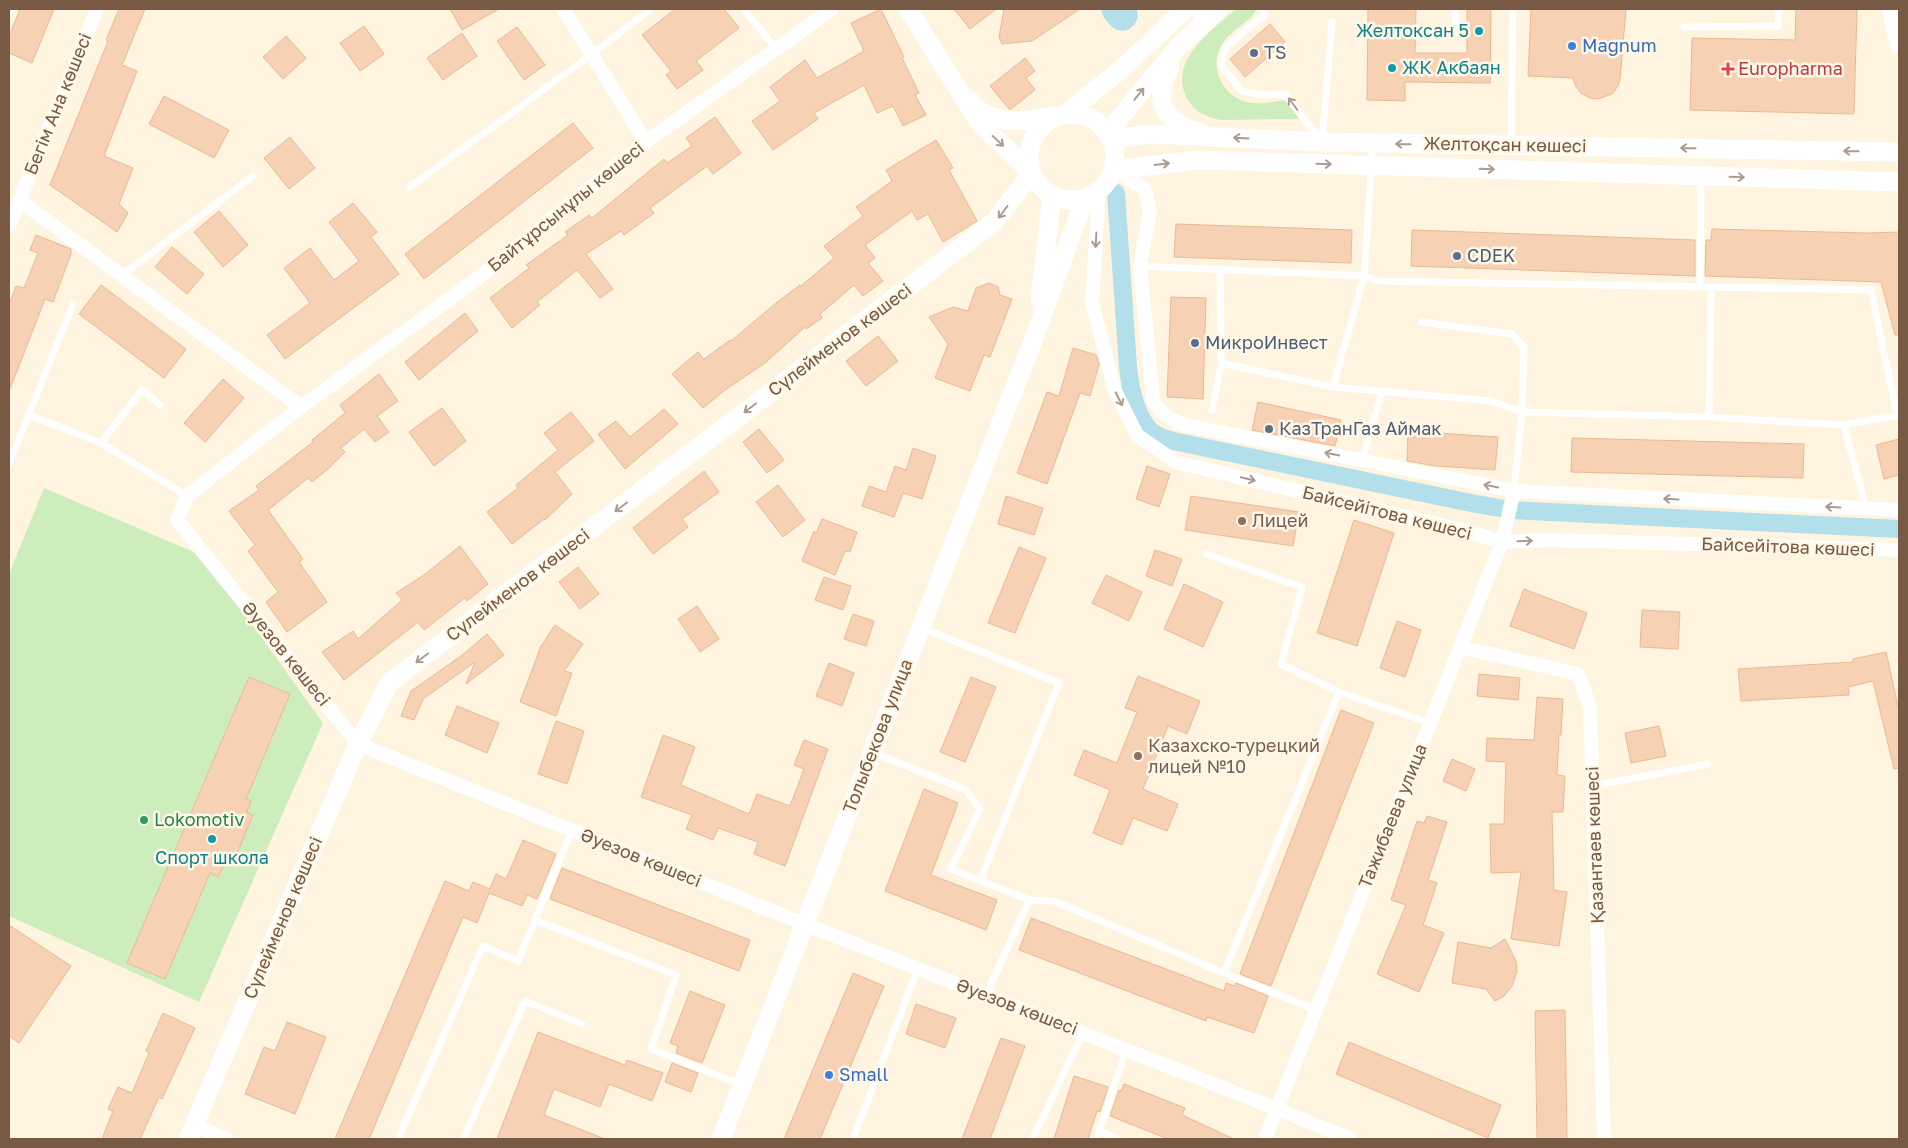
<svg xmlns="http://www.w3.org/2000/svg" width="1908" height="1148" font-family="'Golos Text',sans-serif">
<rect width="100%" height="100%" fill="#fef4df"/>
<!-- green -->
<path fill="#ceedbc" d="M1236 9H1257C1250 22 1233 29 1224 41 1207 64 1221 96 1247 102 1260 105 1273 102 1286 100L1299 119 1220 120C1207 117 1195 112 1188 100 1166 62 1211 31 1236 9Z
M44 488 203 556 323 723 199 1002 9 916V574Z"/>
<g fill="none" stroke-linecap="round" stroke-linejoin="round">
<!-- canal -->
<path stroke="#b2dfe9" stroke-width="18" d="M1116 193 1128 367C1130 388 1137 425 1158 436 1163 438 1168 439 1173 441L1471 503 1510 510 1899 529"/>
<!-- river -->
<path stroke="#b2dfe9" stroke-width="31" d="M1117 9 1122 15"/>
</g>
<!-- building -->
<path fill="#f6d1b4" stroke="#ebb893" d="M20 9H54L32 63 9 53V36Z
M119 9H145L122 65 137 71 104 156 133 168 119 204 128 213 117 232 50 185 108 41 106 40Z
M450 9H499L462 30Z
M675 9H724L739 28 696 61 703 70 677 89 666 75 671 71 642 35Z
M881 9 904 57 902 58 919 93 915 95 926 115 903 126 893 106 877 113 864 85 814 113 818 119 773 150 752 121 780 101 770 87 805 60 817 78 864 51 851 23Z
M954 9H996L970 29Z
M1004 9H1080L1032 41 1002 44 999 37Z
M1368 9H1416L1415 53H1467V9H1491L1490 83 1405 82V101L1367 100Z
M1531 9H1626L1620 79 1618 86 1612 94 1598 99 1590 98 1582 94 1576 87 1573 78 1528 76Z
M1796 9H1857L1854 114 1690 110 1692 38 1795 40Z
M1270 24 1285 42 1245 77 1230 59Z
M364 26 384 54 360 71 340 43Z
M517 27 545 65 524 80 497 41Z
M462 33 477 56 443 80 427 58Z
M286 36 306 58 283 79 263 57Z
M1025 58 1035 71 1026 78 1035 90 1011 109H1009L990 86Z
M164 96 229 130 214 158 149 124Z
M715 117 741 153 713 174 707 166 650 208 654 213 624 235 621 231 586 254 613 289 600 298 577 270 537 302 540 305 512 328 490 298 529 268 526 265 568 235 565 232 589 215 592 218 664 159 667 163 692 146 686 138Z
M573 123 593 148 424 279 405 254Z
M290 137 315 168 289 189 264 158Z
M936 140 953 168 949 170 977 221 943 242 928 214 917 220 912 211 865 245 875 258 868 263 883 281 863 296 854 285 820 314 822 318 806 329 805 327 765 363 725 390 703 408 672 374 698 352 704 359 730 340 731 341 776 303 800 285 801 286 834 258 824 246 863 216 856 207 892 181 886 170Z
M353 203 377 232 371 237 399 274 285 359 267 335 310 303 284 268 310 248 334 280 359 261 329 222Z
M219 211 248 245 223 267 194 232Z
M1176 224 1352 230 1351 263 1174 257Z
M1712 229 1867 233 1899 232V335H1895L1881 282 1705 276 1706 240H1711Z
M1412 230 1695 240V276L1411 266Z
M36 235 71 249V254L53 302 45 299 10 389 9 305 16 286 24 288 38 253 30 250Z
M172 247 204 274 187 294 155 267Z
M989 283 998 287 1000 295 1012 299 990 357 984 355 970 391 935 378 948 344 929 317 953 307 968 311 976 288Z
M101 285 186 349 164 378 79 314Z
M1171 297 1206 298 1203 399 1167 397Z
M465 313 478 331 419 380 405 362Z
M878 336 898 361 866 386 846 361Z
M1073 348 1096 355 1099 364 1090 396 1080 393 1047 484 1017 473 1047 392 1059 396Z
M379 374 398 401 377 416 389 432 375 442 364 429 341 448 345 452 328 469 312 482 308 478 268 510 303 559 299 562 327 602 287 632 266 602 278 592 248 551 255 545 229 511 259 490 256 486 313 442 312 440 345 413 340 405Z
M223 379 244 398 205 442 184 423Z
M1258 402 1341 420 1335 446 1252 430Z
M442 408 466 441 434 466 409 432Z
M664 409 678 424 625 469 598 434 616 421 630 437Z
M571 412 594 441 555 472 572 494 545 520 544 519 512 544 487 512 518 488 516 485 558 450 544 433Z
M759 429 784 460 767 473 743 442Z
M1408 431 1498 437 1495 470 1436 466 1407 461Z
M1572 438 1804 444 1803 478 1571 472Z
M1899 439V475L1884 479 1876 445Z
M913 448 936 456 922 499 903 493 894 517 862 506 869 486 886 492 895 466 906 470Z
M1147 466 1170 474 1159 507 1136 499Z
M704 471 719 492 682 519 688 527 653 554 633 528Z
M778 485 805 520 783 537 756 502Z
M1006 496 1043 508 1034 535 998 524Z
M1191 496 1299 512 1293 546 1185 530Z
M822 519 857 532 850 552 845 551 835 575 802 561 814 531 816 534Z
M1354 520 1394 533 1357 646 1317 633Z
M460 546 488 584 467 601 465 598 424 630 418 622 344 680 322 652 353 631 358 639 402 600 396 593 424 575Z
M1019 547 1046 558 1015 633 988 623Z
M1155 550 1182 559 1172 586 1146 576Z
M578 567 599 594 580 609 559 582Z
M1106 575 1142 592 1129 621 1092 603Z
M824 577 851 586 843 610 815 600Z
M1184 584 1223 602 1203 647 1164 629Z
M1524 589 1587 613 1574 649 1510 626Z
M697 606 719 639 700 652 678 619Z
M1642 610 1680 612 1678 649 1640 647Z
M853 614 874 621 866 646 844 639Z
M1397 621 1421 630 1405 677 1380 668Z
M555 625 583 644 564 671 572 673 556 716 520 702 541 646Z
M487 634 504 655 466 684 475 662 423 699 414 720 401 716 411 691 461 656Z
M1886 652 1899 711V768L1894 769 1873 681 1848 687 1849 695 1741 701 1738 669 1853 662V659Z
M829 663 854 673 842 706 816 696Z
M1479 674 1520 678 1518 700 1477 696Z
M1138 676 1200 701 1187 734 1168 726 1143 789 1178 804 1167 831 1133 818 1122 845 1093 833 1110 790 1074 775 1084 750 1117 763 1137 712 1125 708Z
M249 677 290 694 246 799 251 801 247 812 253 815 232 866 225 863 218 877 210 873 165 979 127 963Z
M971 677 996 687 965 762 940 752Z
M1537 697 1563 699 1561 735H1559L1557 775 1565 776 1563 812H1552L1554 890 1567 892 1559 946 1511 939 1521 872 1491 873 1490 824H1504L1506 762 1486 761 1487 738 1534 740Z
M457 706 499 723 487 753 445 735Z
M1341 710 1374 723 1271 986 1240 974Z
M556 721 584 731 567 784 538 774Z
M1659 726 1666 756 1631 763 1625 733Z
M663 735 695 747 681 785 749 814 757 794 790 806 804 769 794 765 804 740 828 749 785 866 754 854 758 842 718 828 713 840 686 829 692 815 641 797Z
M1452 759 1475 769 1466 791 1443 781Z
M924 789 958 803 931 875 997 900 986 930 885 891Z
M1427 816 1447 822 1428 880 1437 883 1423 925 1444 933 1419 992 1377 974 1406 905 1391 900 1417 821 1424 823Z
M523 840 556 854 537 899 527 895 522 906 489 893 477 923 463 917 369 1139H335L445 881 469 891 473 882 490 889 496 874 506 879Z
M562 868 750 940 739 971 550 899Z
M1031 918 1224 991 1226 983 1235 986 1236 983 1268 996 1254 1033 1207 1017 1206 1021 1019 950Z
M9 925 71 966 19 1043 9 1036Z
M1505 939 1516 961 1517 971 1512 986 1504 996 1495 1001 1486 989 1452 983 1458 942 1491 948Z
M853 973 884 986 820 1139H784Z
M690 991 725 1005 702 1063 676 1053 678 1046 670 1043Z
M916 1004 956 1018 945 1048 906 1034Z
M1565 1010 1567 1139H1537L1535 1011Z
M163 1013 195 1028 162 1099 159 1097 140 1139H102L113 1111 108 1109 118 1087 132 1093 149 1053 146 1051Z
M287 1022 326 1037 295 1114 245 1094 264 1047 275 1051Z
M538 1032 625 1065 627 1060 663 1073 652 1101 609 1084 600 1107 554 1089 544 1115 605 1139H497Z
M1001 1038 1025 1046 990 1139H962Z
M1349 1042 1501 1105 1488 1138 1336 1074Z
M672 1063 698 1073 691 1092 665 1082Z
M1074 1076 1108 1087 1100 1112 1097 1111 1088 1139H1054Z
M1124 1084 1185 1108 1182 1115 1234 1139H1168L1110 1116 1119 1090 1121 1091Z"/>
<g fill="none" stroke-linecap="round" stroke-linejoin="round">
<!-- lane -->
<path stroke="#fff" stroke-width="7" d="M744 9 776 49
M1264 9V15L1225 48 1221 66 1242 91 1262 95 1285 94 1319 138
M1455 9 1456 33
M9 13 10 9
M1684 27 1778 26 1779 9
M1322 142 1332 22
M1511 145 1513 9
M410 187 591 55 651 9
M1140 266 1364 276 1378 281 1871 290 1897 415 1844 425 1866 508
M122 275 253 176
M1700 287 1701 177
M1421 322 1512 334 1524 347 1522 412 1514 491
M1221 363 1333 387 1491 401 1522 412 1709 417 1844 425
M1333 387 1364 276 1373 144
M1212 410 1221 363 1220 269
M29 415 101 443 187 496
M1709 417 1711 287
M101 443 142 390 160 405
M1362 460 1382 391
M9 464 73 304
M1206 554 1302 587 1281 664 1339 692
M922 628 1059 683 980 881
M874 753 966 790 980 809 951 869 1029 900
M1593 786 1708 764
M535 920 676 975 651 1049 742 1085
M986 995 1029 900 1054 901 1224 973
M1316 1010 1224 973 1339 692 1430 723
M1100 1131 1117 1139
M1033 1138 1083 1033
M398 1139 483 946 518 961 572 830
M463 1139 525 1001 582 1024
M853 1139 918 968
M1097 1139 1126 1050"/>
<!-- street -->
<path stroke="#fff" stroke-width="14" d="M563 9 646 142
M832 9 646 142 478 278 301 407 187 496 177 520 358 744 804 924 1277 1109 1350 1139
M1198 9 1202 24
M1114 170 1145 189 1150 211 1140 266 1153 400C1161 414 1170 419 1184 425L1514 491 1899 510
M1099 191 1092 303 1115 391 1137 435 1176 462 1473 533 1502 542 1549 540 1899 550
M19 200 301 407
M9 226 97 9
M1460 647 1578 674 1590 707 1604 1139
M194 1125 226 1139
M1265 1139 1502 542 1514 491"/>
<!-- secondary -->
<path stroke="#fff" stroke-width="19" d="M1891 9 1899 44
M1170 67C1152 99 1163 123 1199 132
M971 101C974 105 978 110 982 112 1003 126 1032 120 1055 116
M1067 113 1125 66 1185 9
M1029 157a43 43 0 1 1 86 0a43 43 0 1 1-86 0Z
M1108 132 1179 46 1219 9
M1112 139 1152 134 1322 142 1899 152
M1114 170 1197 160 1899 182
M1040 299 1052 195
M188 1139 358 744 389 683 994 222 1032 173 980 124 908 9
M721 1139 1036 333 1085 198"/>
</g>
<!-- one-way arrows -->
<defs><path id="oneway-shaft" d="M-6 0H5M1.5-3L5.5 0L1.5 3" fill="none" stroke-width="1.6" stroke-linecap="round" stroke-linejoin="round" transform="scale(1.25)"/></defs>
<g stroke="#ad9b8f">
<use href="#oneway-shaft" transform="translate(1139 94) rotate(-51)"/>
<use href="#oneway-shaft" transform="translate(1293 104) rotate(-127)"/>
<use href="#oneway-shaft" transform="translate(1241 138) rotate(-177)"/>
<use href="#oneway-shaft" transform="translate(998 141) rotate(43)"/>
<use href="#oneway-shaft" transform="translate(1403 144) rotate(-179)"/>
<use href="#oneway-shaft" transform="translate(1688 148) rotate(-179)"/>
<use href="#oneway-shaft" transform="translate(1851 151) rotate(-179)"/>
<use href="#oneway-shaft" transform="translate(1162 164) rotate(-7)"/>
<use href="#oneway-shaft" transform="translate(1324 164) rotate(2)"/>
<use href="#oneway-shaft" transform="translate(1487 169) rotate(2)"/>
<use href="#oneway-shaft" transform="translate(1737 177) rotate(2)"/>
<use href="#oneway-shaft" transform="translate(1003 212) rotate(127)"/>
<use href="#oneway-shaft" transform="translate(1096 240) rotate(93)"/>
<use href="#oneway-shaft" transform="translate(1119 399) rotate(63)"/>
<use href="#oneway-shaft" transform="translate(750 408) rotate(143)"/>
<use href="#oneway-shaft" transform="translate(1332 454) rotate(-169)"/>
<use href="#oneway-shaft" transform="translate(1248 479) rotate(13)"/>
<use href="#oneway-shaft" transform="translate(1491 486) rotate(-169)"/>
<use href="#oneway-shaft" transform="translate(1671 499) rotate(-177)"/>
<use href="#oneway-shaft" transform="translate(621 507) rotate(143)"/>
<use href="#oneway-shaft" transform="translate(1833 507) rotate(-177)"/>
<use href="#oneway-shaft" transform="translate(1525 541) rotate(-2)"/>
<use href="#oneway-shaft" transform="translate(422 658) rotate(143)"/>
</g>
<!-- markers -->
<g fill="#0f9aa8" stroke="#fff7e7" stroke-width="2">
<circle cx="1479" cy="31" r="5"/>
<circle cx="1392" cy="68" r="5"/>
<circle cx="212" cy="839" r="5"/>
</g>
<g fill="#3f7fe0" stroke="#fff7e7" stroke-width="2">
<circle cx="1572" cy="46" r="5"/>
<circle cx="829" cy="1075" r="5"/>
</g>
<g fill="#5c6f8a" stroke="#fff7e7" stroke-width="2">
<circle cx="1254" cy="53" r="5"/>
<circle cx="1457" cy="256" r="5"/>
<circle cx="1195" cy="343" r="5"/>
<circle cx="1269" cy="429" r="5"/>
</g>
<path fill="#e0444e" stroke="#fff7e7" stroke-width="2" d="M1725.5 61.5h5v5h5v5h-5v5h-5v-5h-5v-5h5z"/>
<g fill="#8d6e63" stroke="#fff7e7" stroke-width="2">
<circle cx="1242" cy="521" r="5"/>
<circle cx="1138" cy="756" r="5"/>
</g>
<circle fill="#2e9e5b" stroke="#fff7e7" stroke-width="2" cx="144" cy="820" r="5"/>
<g text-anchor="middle" stroke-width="5" stroke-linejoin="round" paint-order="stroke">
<!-- culture labels -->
<g font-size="18" fill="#0d838f" stroke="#fff7e7" text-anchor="end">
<text x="1469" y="37">Желтоксан 5</text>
<text x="1402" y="74" text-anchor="start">ЖК Акбаян</text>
<text x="212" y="864" text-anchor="middle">Спорт школа</text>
</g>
<!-- shop labels -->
<g font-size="18" fill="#366cbe" stroke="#fff7e7" text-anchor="start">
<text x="1582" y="52">Magnum</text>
<text x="839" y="1081">Small</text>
</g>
<!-- service labels -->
<g font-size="18" fill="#4e5e75" stroke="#fff7e7" text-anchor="start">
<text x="1264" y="59">TS</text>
<text x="1467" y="262">CDEK</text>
<text x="1205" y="349">МикроИнвест</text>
<text x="1279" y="435">КазТранГаз Аймак</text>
</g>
<!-- health labels -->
<g font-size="18" fill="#be3a42" stroke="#fff7e7" text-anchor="start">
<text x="1738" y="75">Europharma</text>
</g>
<!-- street labels -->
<g font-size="18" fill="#775944" stroke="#fff7e7">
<text transform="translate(58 104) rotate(-68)" y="6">Бегім Ана көшесі</text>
<text transform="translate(1505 145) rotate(1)" y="6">Желтоқсан көшесі</text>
<text transform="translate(566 207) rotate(-39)" y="6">Байтұрсынұлы көшесі</text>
<text transform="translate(840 340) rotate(-37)" y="6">Сүлейменов көшесі</text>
<text transform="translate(1387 513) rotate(14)" y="6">Байсейітова көшесі</text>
<text transform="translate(1788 547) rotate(2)" y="6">Байсейітова көшесі</text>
<text transform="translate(518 585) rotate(-37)" y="6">Сүлейменов көшесі</text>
<text transform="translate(286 654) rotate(51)" y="6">Әуезов көшесі</text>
<text transform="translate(878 736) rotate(-69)" y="6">Толыбекова улица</text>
<text transform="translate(1393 816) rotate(-68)" y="6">Тажибаева улица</text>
<text transform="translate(1595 845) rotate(-92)" y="6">Қазантаев көшесі</text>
<text transform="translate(641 858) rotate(22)" y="6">Әуезов көшесі</text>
<text transform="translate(283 918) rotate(-67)" y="6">Сүлейменов көшесі</text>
<text transform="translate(1017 1007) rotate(21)" y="6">Әуезов көшесі</text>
</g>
<!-- education labels -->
<g font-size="18" fill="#785e54" stroke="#fff7e7" text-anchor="start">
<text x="1252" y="527">Лицей</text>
<text x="1148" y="752">Казахско-турецкий<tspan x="1148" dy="21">лицей №10</tspan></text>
</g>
<!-- leisure labels -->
<g font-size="18" fill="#27864d" stroke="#fff7e7" text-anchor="start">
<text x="154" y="826">Lokomotiv</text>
</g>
</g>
<!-- border -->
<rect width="1908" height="1148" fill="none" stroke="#775944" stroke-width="20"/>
</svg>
